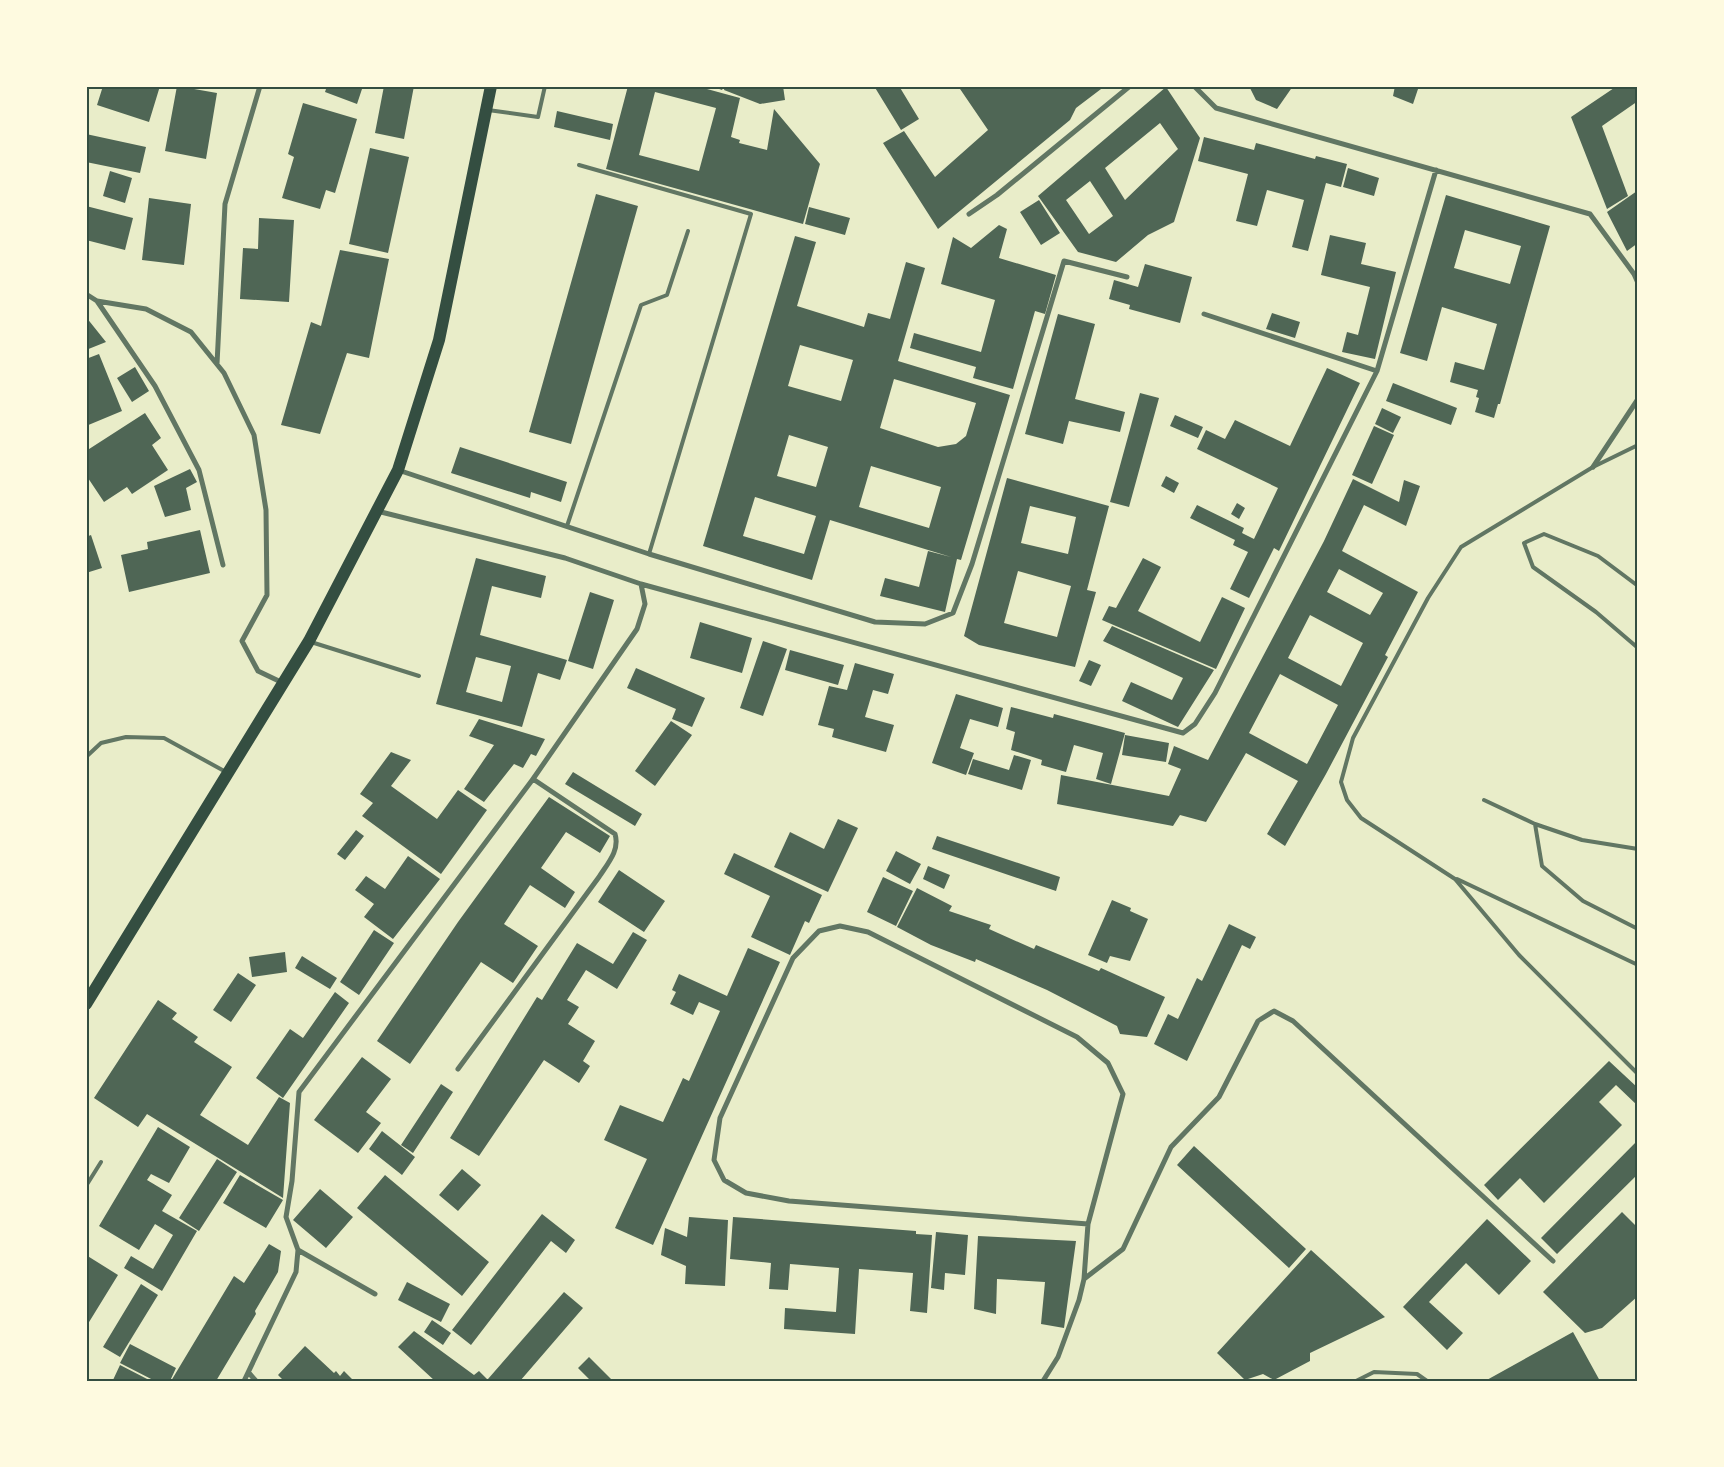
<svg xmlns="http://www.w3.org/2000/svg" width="1724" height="1467" font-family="Arial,sans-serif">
<rect width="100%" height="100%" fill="#e9edc9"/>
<!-- building -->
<path fill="#4f6655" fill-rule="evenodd" d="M103 86H160L149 122 97 105Z
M177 86 217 93 206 159 165 151Z
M327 86H363L357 104 325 92Z
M384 86H414L404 139 375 133Z
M628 86H696L740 98 731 137 740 140 739 143 767 150 774 109 820 164 803 224 606 169ZM655 92 716 108 699 171 639 155Z
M711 86H724L722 90Z
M725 86H783L785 100 760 104 724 90Z
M874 86H899L919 119 901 130Z
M958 86H1105L1076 108 1070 120 938 229 883 143 904 131 935 177 988 130Z
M1249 86H1293L1277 109 1256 100Z
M1395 86H1419L1413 104 1393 96Z
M1617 86H1638V101L1602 126 1628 196 1607 209 1571 117Z
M1166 87 1200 138 1174 222 1148 235 1116 262 1078 252 1038 196ZM1160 123 1178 149 1125 200 1105 168ZM1090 181 1113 216 1089 234 1066 200Z
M303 103 357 119 335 193 326 190 320 209 282 198 294 157 288 154Z
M557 111 613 124 610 140 554 127Z
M86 134 146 147 140 173 86 162Z
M1204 137 1254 150 1256 143 1315 159 1316 156 1347 164 1341 187 1326 183 1308 251 1292 247 1304 200 1267 190 1257 226 1236 221 1248 174 1198 161Z
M370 148 409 157 388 253 349 244Z
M1348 168 1379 178 1374 196 1343 187Z
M110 171 132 178 125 203 103 196Z
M1637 191 1638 243 1627 251 1607 212Z
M596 194 638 206 571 444 529 432Z
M1446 195 1550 226 1500 404H1498L1494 418 1475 412 1479 398 1476 397 1478 390 1450 382 1455 362 1484 370 1497 324 1442 307 1427 361 1400 353ZM1465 230 1521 246 1510 284 1454 268Z
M149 198 191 204 184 265 142 260Z
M1039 200 1060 233 1041 245 1020 212Z
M86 206 133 218 125 250 86 240Z
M809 207 850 218 845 235 805 224Z
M259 218 294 220 289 302 240 299 243 248 258 249Z
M999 225 1007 229 999 258 1056 275 1045 314 1035 311 1013 389 973 378 976 367 910 348 914 333 981 352 995 300 941 284 953 237 971 248Z
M1330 235 1366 243 1361 264 1396 272 1375 359 1342 352 1347 332 1358 335 1370 287 1321 275Z
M795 236 816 242 797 306 864 327 868 313 890 319 906 262 925 268 898 361 1010 395 961 560 957 559 945 612 880 596 885 578 919 587 928 551 951 557 830 520 812 580 703 546ZM800 345 853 360 841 401 788 386ZM894 379 976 403 966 436 956 444 938 447 880 428ZM789 435 828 447 816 487 777 476ZM871 466 941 487 929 528 859 507ZM755 497 816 516 804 554 743 536Z
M340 250 389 259 369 358 347 353 320 434 281 425 311 322 321 326Z
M1145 264 1192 277 1180 323 1129 309 1130 305 1109 299 1114 280 1138 287Z
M1272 313 1300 322 1295 338 1266 329Z
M1058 314 1095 324 1075 399 1125 412 1120 432 1069 421 1063 444 1025 434Z
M86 317 106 342 86 350Z
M99 354 122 411 86 426V359Z
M135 367 149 391 132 402 117 378Z
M1327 368 1360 383 1279 551 1274 548 1249 598 1230 589 1248 552 1233 545 1235 540 1190 518 1197 505 1244 528 1242 533 1254 539 1278 488 1197 449 1206 430 1225 439 1235 420 1290 446Z
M1393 383 1457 408 1451 425 1386 401Z
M1140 393 1159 398 1129 507 1110 502Z
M1382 408 1401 417 1393 433 1375 424Z
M145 413 161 438 152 445 168 470 132 494 127 487 104 502 86 475V451Z
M1175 415 1203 427 1198 438 1170 426Z
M1374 426 1394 435 1372 484 1352 475Z
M460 447 567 482 561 502 531 492 530 498 451 473Z
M190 469 197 482 186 488 191 510 165 517 154 486Z
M1166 476 1179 483 1174 493 1161 486Z
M1007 478 1109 506 1087 590 1096 592 1075 667 979 645 964 636ZM1030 506 1076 517 1068 554 1021 543ZM1018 571 1071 586 1057 637 1004 623Z
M1353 479 1399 502 1404 480 1420 486 1406 526 1364 505 1342 551 1418 592 1385 655 1388 657 1326 774 1285 846 1267 834 1298 781 1246 753 1206 822 1180 815 1173 826 1057 804 1061 775 1169 796 1181 769 1168 764 1174 746 1208 760 1324 541ZM1339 569 1383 593 1370 615 1327 592ZM1310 615 1363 643 1341 686 1288 658ZM1280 674 1338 705 1307 764 1249 733Z
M1237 503 1245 508 1239 519 1231 514Z
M200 530 210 573 129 592 121 555 148 549 147 542Z
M91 535 102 568 86 573V537Z
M476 558 546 576 541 598 492 586 480 635 567 660 560 680 538 673 522 727 436 704ZM476 657 511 666 502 702 466 692Z
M1143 558 1161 567 1138 611 1200 642 1222 597 1245 608 1216 669 1102 620 1109 606 1116 608Z
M590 592 614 600 593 669 568 661Z
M700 622 752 638 742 673 690 658Z
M1112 626 1214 670 1178 727 1122 701 1131 682 1172 700 1183 678 1103 641Z
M763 641 787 649 763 716 740 708Z
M790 650 844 665 838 685 785 670Z
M1089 660 1101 665 1091 686 1079 681Z
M855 663 894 674 888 694 873 690 865 717 894 725 886 752 832 737 834 729 818 725 829 686 847 690Z
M636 668 705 698 692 727 672 719 676 709 627 688Z
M956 694 1003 708 998 727 970 719 960 748 974 753 966 775 932 763Z
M1011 707 1053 718 1054 714 1125 733 1111 784 1096 779 1103 753 1074 745 1066 772 1041 765 1042 760 1011 750 1015 732 1006 729Z
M479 719 545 739 536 756 531 754 523 768 514 764 484 802 464 789 494 745 469 736Z
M671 721 692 735 655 786 635 771Z
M1125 735 1169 743 1166 762 1122 755Z
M391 752 411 760 391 786 437 819 458 790 487 810 441 874 362 816 373 803 360 794Z
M1014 755 1031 760 1022 790 968 774 973 759 1009 770Z
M573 772 642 814 635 826 565 784Z
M549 797 610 836 600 853 566 832 541 868 575 892 565 908 530 885 504 924 538 946 513 983 481 962 410 1064 377 1041 458 922Z
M838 819 858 828 828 892 774 867 790 832 824 849Z
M356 830 364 836 345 860 337 854Z
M937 836 1060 877 1056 891 932 849Z
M896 851 921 864 910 884 886 871Z
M734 853 822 895 809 923 805 921 790 955 751 937 770 896 724 874Z
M408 856 440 879 393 939 364 917 374 904 355 890 366 876 385 889Z
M928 866 950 875 944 889 923 879Z
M619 870 665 901 644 932 598 902Z
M883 877 913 891 896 926 867 912Z
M917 888 952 906 949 911 991 925 989 929 1034 949 1036 945 1099 971 1101 968 1165 997 1147 1037 1120 1034 1117 1026 1047 990 976 959 975 962 931 945 897 927Z
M1112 900 1131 908 1130 911 1148 919 1130 961 1110 956 1107 963 1088 955Z
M1229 924 1256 937 1250 949 1242 945 1187 1061 1154 1044 1168 1014 1178 1019 1197 978 1202 981Z
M374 930 394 943 359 995 340 982Z
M633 932 647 940 617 989 586 970 567 1000 579 1007 568 1024 595 1041 583 1061 590 1066 579 1083 544 1060 479 1156 450 1138 537 997 542 1000 577 943 613 964Z
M748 948 780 962 653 1245 615 1228 647 1159 604 1140 620 1105 663 1122 683 1078 689 1081 720 1011 699 1002 693 1015 670 1004 676 992 672 990 679 974 727 996Z
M285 952 287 972 252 977 249 957Z
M302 956 337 978 330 989 295 968Z
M238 973 256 985 231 1022 213 1010Z
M335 992 349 1003 283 1098 256 1078 290 1029 303 1038Z
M158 1000 177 1013 172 1019 198 1037 194 1042 232 1067 200 1115 248 1145 279 1097 290 1103 283 1198 147 1114 138 1127 94 1098Z
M362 1057 391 1079 366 1112 381 1123 358 1153 314 1120Z
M1609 1061 1638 1088V1106L1616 1085 1599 1102 1622 1125 1544 1203 1520 1178 1498 1200 1484 1185Z
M441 1084 453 1092 413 1153 401 1145Z
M158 1127 190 1147 169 1183 151 1174 147 1180 172 1195 162 1211 197 1231 162 1291 124 1268 131 1256 153 1269 173 1235 155 1224 139 1250 99 1226Z
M382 1131 415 1157 402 1175 369 1149Z
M1638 1140V1174L1557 1254 1541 1238Z
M1194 1146 1306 1249 1289 1268 1177 1165Z
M217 1159 237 1172 199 1231 179 1218Z
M462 1169 481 1185 458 1211 439 1195Z
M240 1175 283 1200 266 1228 223 1203Z
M385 1175 489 1262 462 1296 357 1208Z
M320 1189 353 1217 326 1248 293 1220Z
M1622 1212 1638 1228V1296L1602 1328 1585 1333 1543 1292Z
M542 1214 575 1240 566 1253 551 1241 471 1345 452 1330Z
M689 1217 728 1220 725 1286 685 1284 686 1266 661 1255 665 1228 687 1237Z
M733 1217 916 1231V1234L932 1235 927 1313 910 1311 913 1273 859 1269 855 1334 784 1329 785 1308 836 1312 839 1268 790 1264 788 1290 769 1289 771 1263 730 1259Z
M1487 1219 1531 1261 1499 1295 1466 1263 1429 1302 1463 1333 1447 1350 1403 1307Z
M936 1232 968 1235 965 1275 945 1273 944 1290 931 1288Z
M978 1236 1076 1241 1064 1328 1041 1324 1045 1282 997 1279 996 1314 974 1309Z
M269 1244 281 1251 278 1272 255 1311 256 1314 216 1381H171L234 1276 244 1283Z
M1311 1250 1385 1317 1310 1353V1361L1274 1380 1263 1374 1245 1380 1217 1353Z
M86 1255 118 1275 86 1327Z
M407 1282 450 1304 441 1322 398 1300Z
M141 1284 158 1295 120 1357 103 1347Z
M564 1292 583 1308 520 1381H490L488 1379Z
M432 1320 451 1333 443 1345 424 1332Z
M414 1331 474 1375 479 1371 489 1381H435L398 1347Z
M1573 1332 1600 1381H1485Z
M130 1344 176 1368 170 1381H155L120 1363Z
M305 1346 334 1373 336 1371 340 1376 344 1371 354 1381H284L278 1375Z
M589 1357 613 1381H591L578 1368Z
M120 1365 151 1381 113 1380Z"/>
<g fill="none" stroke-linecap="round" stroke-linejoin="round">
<!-- service -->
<path stroke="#617663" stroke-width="4" d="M488 110 538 117 545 86
M579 165 751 214 649 554
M1638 445 1593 467 1461 547 1428 598 1353 738 1341 782 1347 800 1361 818 1455 879 1519 955 1638 1074
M567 526 641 305 667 295 688 231
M1638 586 1598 556 1544 534 1524 543 1533 567 1596 612 1638 648
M311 642 419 676
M86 757 101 743 126 737 164 738 226 772
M1484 800 1535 824 1582 840 1638 849
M1535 824 1542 866 1583 901 1638 929
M1457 879 1638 965
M86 1186 101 1162
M1356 1381 1374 1372 1417 1374 1427 1381"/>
<!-- minor -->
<path stroke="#617663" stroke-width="5" d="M1194 86 1216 108 1590 214 1634 274 1638 283
M969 214 997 195 1130 86
M86 294 97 301 146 309 191 332 224 373 254 435 266 510 267 595 242 641 258 671 283 683
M97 301 155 386 199 470 223 565
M217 364 225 204 260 86
M1377 371 1436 170
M1593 467 1638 399
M398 470 649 554 875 622 925 624 953 613 972 564 1064 261 1127 277
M377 511 565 558 641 584 1183 733 1195 724 1215 693 1377 371 1204 314
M458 1069 599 877C608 863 620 850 615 834L533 779
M298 1250 375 1294
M1084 1279 1123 1249 1171 1147 1219 1097 1258 1021 1274 1011 1293 1021 1553 1261
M249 1373 256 1381
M244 1381 296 1272 298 1250 286 1217 292 1181 299 1092 533 779 637 629 645 604 641 584
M1043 1381 1058 1357 1079 1300 1084 1279 1088 1224 1123 1094 1108 1063 1077 1037 868 932 840 926 819 931 793 958 720 1118 714 1160 724 1180 746 1193 789 1201 1088 1224"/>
<!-- primary -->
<path stroke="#344e41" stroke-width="12" d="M86 1004 309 641 398 470 439 340 491 86"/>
</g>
<!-- border -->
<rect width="1724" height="1467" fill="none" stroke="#fefae0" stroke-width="175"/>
<rect x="88" y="88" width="1548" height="1292" fill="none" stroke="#344e41" stroke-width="2"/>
</svg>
